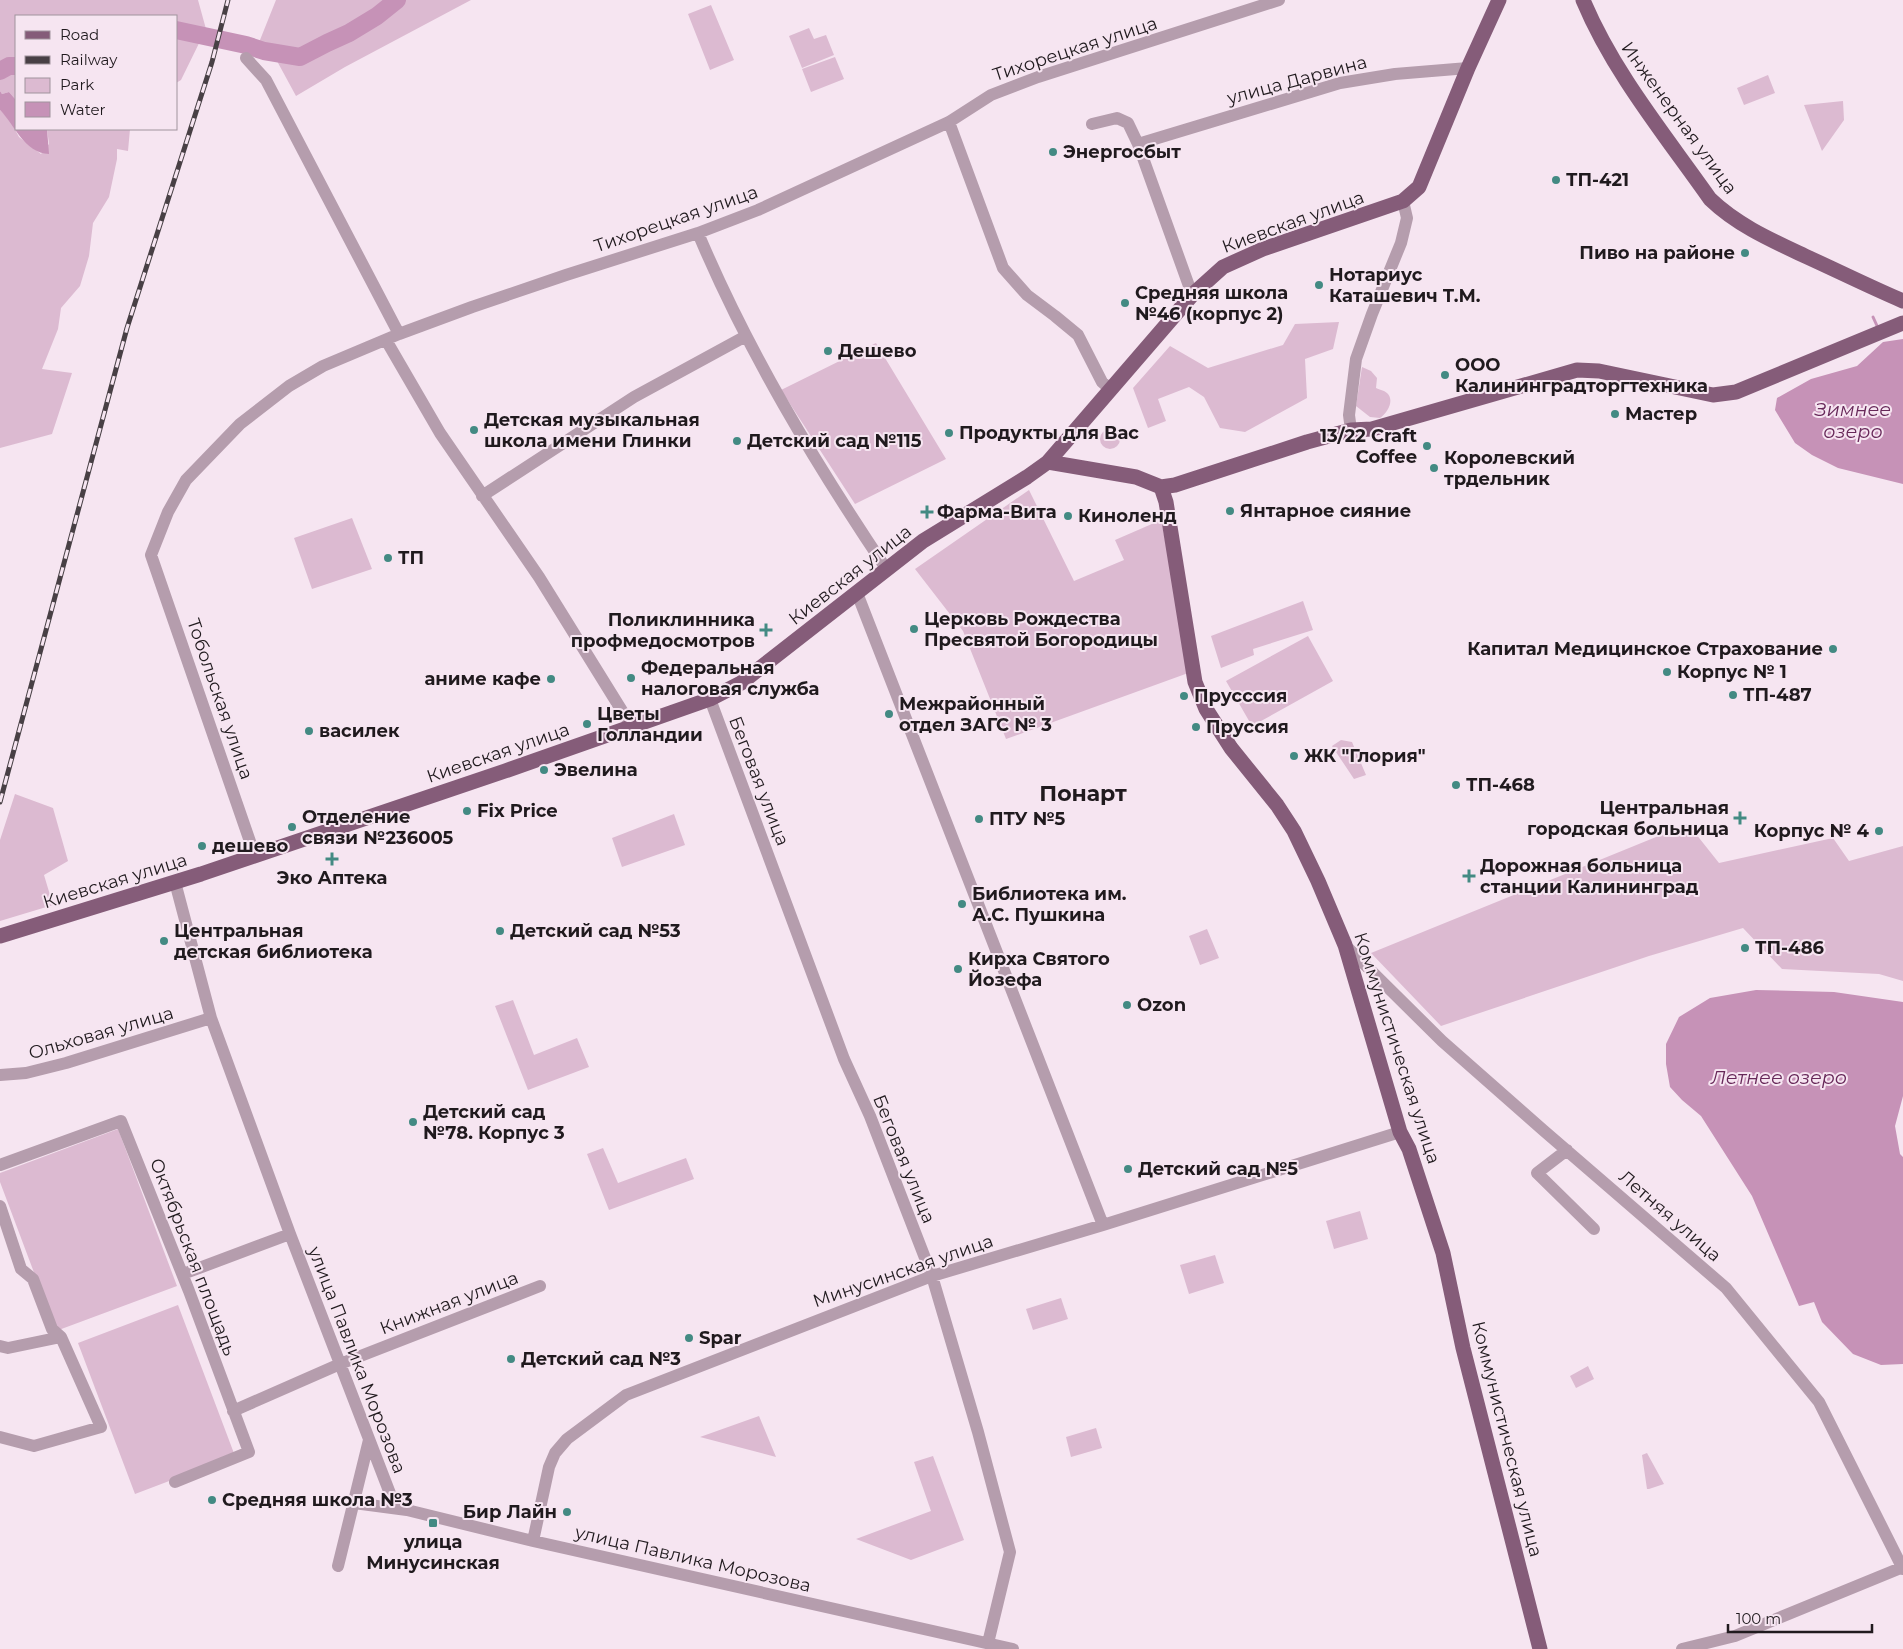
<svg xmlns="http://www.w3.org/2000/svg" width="1903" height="1649" font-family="Montserrat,sans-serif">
<rect width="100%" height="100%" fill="#f6e5f1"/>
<!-- green -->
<path fill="#dcbad1" d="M0 0H198L206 29 181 80 176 83V16H16V100L9 92 2 94 0 91Z
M276 0H471L345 67 296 96 277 61 258 45Z
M711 5 734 60 710 70 688 14Z
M809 28 814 39 826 35 834 55 802 68 789 36Z
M835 57 844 79 811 92 802 69Z
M1768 75 1775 93 1744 105 1737 88Z
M1843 101 1844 120 1822 151 1804 105Z
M0 110 10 120 19 137 41 154 49 144 47 129H130L128 151 117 149V159L109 197 93 223 89 256 80 286 61 308 58 329 42 369 72 373 52 434 0 448Z
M1339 322 1333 349 1305 359 1307 398 1245 432 1220 428 1204 397 1189 387 1158 399 1166 421 1148 428 1133 388 1170 346 1208 368 1283 345 1295 324Z
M876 343 946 459 855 504 781 390Z
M1362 367 1371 371 1377 378 1376 388C1378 389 1381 390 1384 391 1396 397 1389 412 1380 418L1370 417 1356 406Z
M1100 439a10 10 0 1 1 20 0a10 10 0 1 1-20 0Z
M1029 490 1074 581 1124 560 1115 540 1161 520 1191 672 1006 739 963 631 915 569Z
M352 518 372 569 312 589 294 538Z
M1303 601 1313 630 1253 649 1254 655 1221 668 1211 636Z
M1308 636 1333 681 1252 726 1226 681Z
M1341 740 1352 742 1366 775 1354 779 1332 746Z
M15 794 53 808 68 861 44 875 53 905 0 921V840Z
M674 814 685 845 622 867 612 838Z
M1688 824 1719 863 1833 838 1849 861 1903 846V981L1879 974 1782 969 1743 928 1649 956 1441 1026 1371 953Z
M1207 929 1219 958 1200 965 1189 936Z
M513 1000 534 1055 577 1038 589 1067 528 1090 495 1006Z
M118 1129 177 1286 56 1331 0 1182V1173Z
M603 1148 618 1183 686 1158 694 1179 609 1210 587 1154Z
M1360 1211 1368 1239 1334 1249 1326 1221Z
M1215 1255 1224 1283 1189 1294 1180 1265Z
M1061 1298 1068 1319 1033 1330 1026 1309Z
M178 1305 235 1456 135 1494 78 1343Z
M1588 1366 1594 1379 1576 1388 1570 1376Z
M759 1416 776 1457 700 1437Z
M1096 1428 1102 1448 1071 1457 1066 1437Z
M1647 1453 1664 1484 1649 1489H1647L1642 1455Z
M933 1456 964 1540 911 1560 856 1539 931 1511 914 1462Z"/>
<!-- water -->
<path fill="#c692b7" d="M0 91 2 94 9 92 16 100V129H47L49 154C24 153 15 125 0 110Z
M1903 339V484L1838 468 1812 455 1795 443 1775 410 1777 398 1811 379 1857 366 1883 342Z
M1756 990 1834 992 1903 1002V1096L1895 1126 1900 1154 1903 1157V1364L1881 1365 1853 1354 1822 1322 1814 1302 1799 1306 1752 1196 1701 1116 1682 1100 1670 1087 1666 1064V1044L1679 1017 1710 998Z"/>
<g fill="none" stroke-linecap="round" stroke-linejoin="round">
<!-- stream -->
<path stroke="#c692b7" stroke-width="3" d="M1873 317 1878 328"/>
<!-- river -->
<path stroke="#c692b7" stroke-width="18" d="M176 30 246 45 264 51 300 57 327 43 349 33 377 16 397 0
M0 71 9 66H16"/>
<!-- minor -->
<path stroke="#b59dad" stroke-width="12" d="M246 58 266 80 399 334
M949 122 1003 268 1027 295 1055 316 1078 335 1102 382 1110 389
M1092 124 1117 118 1128 123 1138 144 1189 286 1193 294
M1138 144 1340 83 1395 74 1468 68
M698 233C748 352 815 463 887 570
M386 340 440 433 539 577 632 727
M1351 430 1349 415 1356 359 1372 314 1401 243 1407 218 1403 201
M482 496 634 397 746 336
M857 593 1103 1225
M710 699 844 1059 870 1116 932 1276 978 1432 1010 1552 988 1643
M255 856 151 555 168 512 186 480 240 424 289 386 323 366 399 334 472 307 566 275 698 233 758 210 949 122 991 95 1038 77 1279 0
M175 882 211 1018 290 1234 391 1496 407 1510
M1345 945 1442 1041 1543 1130 1726 1288 1819 1402 1903 1569
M0 1075 26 1073 66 1063 211 1018
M1567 1150 1537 1173 1594 1229
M0 1165 121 1121 189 1291 249 1452 175 1482
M0 1206 21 1269 33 1279 52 1329 61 1337 101 1427 34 1446 0 1437
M183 1274 290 1234
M0 1346 8 1348 61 1337
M233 1411 340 1364 540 1286
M354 1503 407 1510 533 1541 1013 1649
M533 1541 549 1467 555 1453 567 1439 626 1395 932 1276 1103 1225 1400 1132
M338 1566 369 1440
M1682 1649 1735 1636 1903 1567"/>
<!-- major -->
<path stroke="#855c79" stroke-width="15" d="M1583 0C1613 72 1665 135 1710 199 1737 225 1771 240 1805 256 1838 271 1870 287 1903 301
M1048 462 1136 477 1161 487 1175 485 1307 442 1351 430 1372 429 1577 370 1599 371 1713 395 1736 392 1903 323
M1161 487 1166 502 1195 682 1206 709 1231 748 1277 805 1294 831 1318 881 1345 945 1400 1132 1409 1149 1443 1253 1463 1348 1540 1649
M0 936 201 874 505 771 710 699 741 683 923 541 1027 477 1048 462 1193 294 1223 267 1263 249 1403 201 1419 187 1468 68 1499 0"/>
<!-- rail casing -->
<g stroke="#484045" stroke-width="5">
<path id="rail" d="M0 802 127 328 212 62 228 0"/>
</g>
<!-- rail -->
<use href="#rail" stroke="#f6e5f1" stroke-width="3" stroke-dasharray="9" stroke-linecap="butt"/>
</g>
<!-- markers -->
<g fill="#438a83" stroke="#f6e5f1" stroke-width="2">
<circle cx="1053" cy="152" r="5"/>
<circle cx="1556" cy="180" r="5"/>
<circle cx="1745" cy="253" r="5"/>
<circle cx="1319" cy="285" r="5"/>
<circle cx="1125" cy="303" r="5"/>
<circle cx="828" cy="351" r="5"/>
<circle cx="1445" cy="375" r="5"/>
<circle cx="1615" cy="414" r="5"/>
<circle cx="474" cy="430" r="5"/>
<circle cx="949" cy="433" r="5"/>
<circle cx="737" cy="441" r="5"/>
<circle cx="1427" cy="446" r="5"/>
<circle cx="1434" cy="468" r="5"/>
<circle cx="1230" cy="511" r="5"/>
<path d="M924.5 504.5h5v5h5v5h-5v5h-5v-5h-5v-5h5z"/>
<circle cx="1068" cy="516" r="5"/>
<circle cx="388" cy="558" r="5"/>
<circle cx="914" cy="629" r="5"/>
<path d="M763.5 622.5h5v5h5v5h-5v5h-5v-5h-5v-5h5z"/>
<circle cx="1833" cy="649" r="5"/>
<circle cx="1667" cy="672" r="5"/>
<circle cx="631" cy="678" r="5"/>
<circle cx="551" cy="679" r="5"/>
<circle cx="1733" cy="695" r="5"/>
<circle cx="1184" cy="696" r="5"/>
<circle cx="889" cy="714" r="5"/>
<circle cx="587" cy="724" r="5"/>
<circle cx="1196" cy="727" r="5"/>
<circle cx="309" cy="731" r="5"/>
<circle cx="1294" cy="756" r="5"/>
<circle cx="544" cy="770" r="5"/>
<circle cx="1456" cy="785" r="5"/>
<circle cx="467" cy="811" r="5"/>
<path d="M1737.5 810.5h5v5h5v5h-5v5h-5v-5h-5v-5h5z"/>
<circle cx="979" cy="819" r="5"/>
<circle cx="292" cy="827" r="5"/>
<circle cx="1879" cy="831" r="5"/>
<circle cx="202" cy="846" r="5"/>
<path d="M329.5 851.5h5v5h5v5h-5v5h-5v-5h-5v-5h5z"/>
<path d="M1466.5 868.5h5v5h5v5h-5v5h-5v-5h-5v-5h5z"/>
<circle cx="962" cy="904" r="5"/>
<circle cx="500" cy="931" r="5"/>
<circle cx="164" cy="941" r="5"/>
<circle cx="1745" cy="948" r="5"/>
<circle cx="958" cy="969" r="5"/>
<circle cx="1127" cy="1005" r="5"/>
<circle cx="413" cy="1122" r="5"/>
<circle cx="1128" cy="1169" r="5"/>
<circle cx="689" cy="1338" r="5"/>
<circle cx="511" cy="1359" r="5"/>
<circle cx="212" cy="1500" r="5"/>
<circle cx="567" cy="1512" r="5"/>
<rect x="428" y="1518" width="10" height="10" rx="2.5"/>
</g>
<g text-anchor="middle" stroke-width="4" stroke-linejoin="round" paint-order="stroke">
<!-- street labels -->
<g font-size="18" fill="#201a1e" stroke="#f6e5f1">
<text transform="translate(1075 49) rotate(-18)" y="6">Тихорецкая улица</text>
<text transform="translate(1297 80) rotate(-15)" y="6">улица Дарвина</text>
<text transform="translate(1679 118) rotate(54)" y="6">Инженерная улица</text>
<text transform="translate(676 219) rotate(-19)" y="6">Тихорецкая улица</text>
<text transform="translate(1293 222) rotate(-20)" y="6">Киевская улица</text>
<text transform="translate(850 575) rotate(-38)" y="6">Киевская улица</text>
<text transform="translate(220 699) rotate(71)" y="6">Тобольская улица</text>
<text transform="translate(498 753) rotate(-19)" y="6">Киевская улица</text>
<text transform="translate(759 781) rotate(69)" y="6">Беговая улица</text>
<text transform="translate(115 881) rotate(-17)" y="6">Киевская улица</text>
<text transform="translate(101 1033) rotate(-16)" y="6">Ольховая улица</text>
<text transform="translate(1397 1048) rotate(72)" y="6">Коммунистическая улица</text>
<text transform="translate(904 1159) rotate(68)" y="6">Беговая улица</text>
<text transform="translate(1670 1216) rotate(41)" y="6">Летняя улица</text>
<text transform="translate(193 1257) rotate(69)" y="6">Октябрьская площадь</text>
<text transform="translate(903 1271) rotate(-19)" y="6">Минусинская улица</text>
<text transform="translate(449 1303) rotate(-21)" y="6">Книжная улица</text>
<text transform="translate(357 1360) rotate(69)" y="6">улица Павлика Морозова</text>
<text transform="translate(1507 1439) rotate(76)" y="6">Коммунистическая улица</text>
<text transform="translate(693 1559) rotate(13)" y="6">улица Павлика Морозова</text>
</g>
<!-- poi labels -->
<g font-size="18" font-weight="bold" fill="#201a1e" stroke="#f6e5f1" text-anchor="start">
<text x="1063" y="158">Энергосбыт</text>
<text x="1566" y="186">ТП-421</text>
<text x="1735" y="259" text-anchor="end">Пиво на районе</text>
<text x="1329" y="281">Нотариус<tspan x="1329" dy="21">Каташевич Т.М.</tspan></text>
<text x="1135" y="299">Средняя школа<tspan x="1135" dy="21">№46 (корпус 2)</tspan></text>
<text x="838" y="357">Дешево</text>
<text x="1455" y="371">ООО<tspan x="1455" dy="21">Калининградторгтехника</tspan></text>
<text x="1625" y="420">Мастер</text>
<text x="484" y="426">Детская музыкальная<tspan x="484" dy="21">школа имени Глинки</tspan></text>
<text x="959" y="439">Продукты для Вас</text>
<text x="1417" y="442" text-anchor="end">13/22 Craft<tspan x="1417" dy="21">Coffee</tspan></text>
<text x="747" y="447">Детский сад №115</text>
<text x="1444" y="464">Королевский<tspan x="1444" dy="21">трдельник</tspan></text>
<text x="1240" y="517">Янтарное сияние</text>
<text x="937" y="518">Фарма-Вита</text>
<text x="1078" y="522">Киноленд</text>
<text x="398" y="564">ТП</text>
<text x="924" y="625">Церковь Рождества<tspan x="924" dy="21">Пресвятой Богородицы</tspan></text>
<text x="755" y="626" text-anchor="end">Поликлинника<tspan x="755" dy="21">профмедосмотров</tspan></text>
<text x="1823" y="655" text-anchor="end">Капитал Медицинское Страхование</text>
<text x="641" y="674">Федеральная<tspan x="641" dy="21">налоговая служба</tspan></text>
<text x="1677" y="678">Корпус № 1</text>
<text x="541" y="685" text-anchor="end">аниме кафе</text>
<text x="1743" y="701">ТП-487</text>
<text x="1194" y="702">Прусссия</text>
<text x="899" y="710">Межрайонный<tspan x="899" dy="21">отдел ЗАГС № 3</tspan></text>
<text x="597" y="720">Цветы<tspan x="597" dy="21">Голландии</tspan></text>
<text x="1206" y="733">Пруссия</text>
<text x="319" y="737">василек</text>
<text x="1304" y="762">ЖК "Глория"</text>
<text x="554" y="776">Эвелина</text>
<text x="1466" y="791">ТП-468</text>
<text x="1729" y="814" text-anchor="end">Центральная<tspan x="1729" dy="21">городская больница</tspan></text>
<text x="477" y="817">Fix Price</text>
<text x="302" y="823">Отделение<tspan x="302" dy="21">связи №236005</tspan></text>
<text x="989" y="825">ПТУ №5</text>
<text x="1869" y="837" text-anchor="end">Корпус № 4</text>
<text x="212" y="852">дешево</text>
<text x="1480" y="872">Дорожная больница<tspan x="1480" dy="21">станции Калининград</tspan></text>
<text x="332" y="884" text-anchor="middle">Эко Аптека</text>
<text x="972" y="900">Библиотека им.<tspan x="972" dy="21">А.С. Пушкина</tspan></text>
<text x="174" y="937">Центральная<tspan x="174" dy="21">детская библиотека</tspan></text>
<text x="510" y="937">Детский сад №53</text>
<text x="1755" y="954">ТП-486</text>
<text x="968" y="965">Кирха Святого<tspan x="968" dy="21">Йозефа</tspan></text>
<text x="1137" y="1011">Ozon</text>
<text x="423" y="1118">Детский сад<tspan x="423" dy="21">№78. Корпус 3</tspan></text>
<text x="1138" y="1175">Детский сад №5</text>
<text x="699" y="1344">Spar</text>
<text x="521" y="1365">Детский сад №3</text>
<text x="222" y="1506">Средняя школа №3</text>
<text x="557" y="1518" text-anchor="end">Бир Лайн</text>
<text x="433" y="1548" text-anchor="middle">улица<tspan x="433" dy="21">Минусинская</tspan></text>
</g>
<!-- water labels -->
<g font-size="19" font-style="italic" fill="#672859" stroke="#f6e5f1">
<text x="1853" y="416">Зимнее<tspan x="1853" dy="22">озеро</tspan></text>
<text x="1779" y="1084">Летнее озеро</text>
</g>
<!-- district labels -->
<g font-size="22" font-weight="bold" fill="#201a1e" stroke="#f6e5f1">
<text x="1083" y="801">Понарт</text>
</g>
</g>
<!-- legend -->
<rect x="15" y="15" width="162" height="115" fill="#f6e5f1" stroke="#a0949d"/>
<rect x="25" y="31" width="25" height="8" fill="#855c79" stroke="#a0949d"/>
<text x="60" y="40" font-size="15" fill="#201a1e">Road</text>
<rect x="25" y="56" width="25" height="8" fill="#484045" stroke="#a0949d"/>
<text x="60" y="65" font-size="15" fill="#201a1e">Railway</text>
<rect x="25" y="78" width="25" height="15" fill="#dcbad1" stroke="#a0949d"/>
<text x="60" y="90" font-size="15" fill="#201a1e">Park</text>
<rect x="25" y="102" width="25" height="15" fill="#c692b7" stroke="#a0949d"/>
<text x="60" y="115" font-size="15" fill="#201a1e">Water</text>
<!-- scale -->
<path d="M1728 1624v8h144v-8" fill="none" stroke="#201a1e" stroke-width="2.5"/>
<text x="1736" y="1624" font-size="15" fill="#201a1e" stroke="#f6e5f1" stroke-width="4" paint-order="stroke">100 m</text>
</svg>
